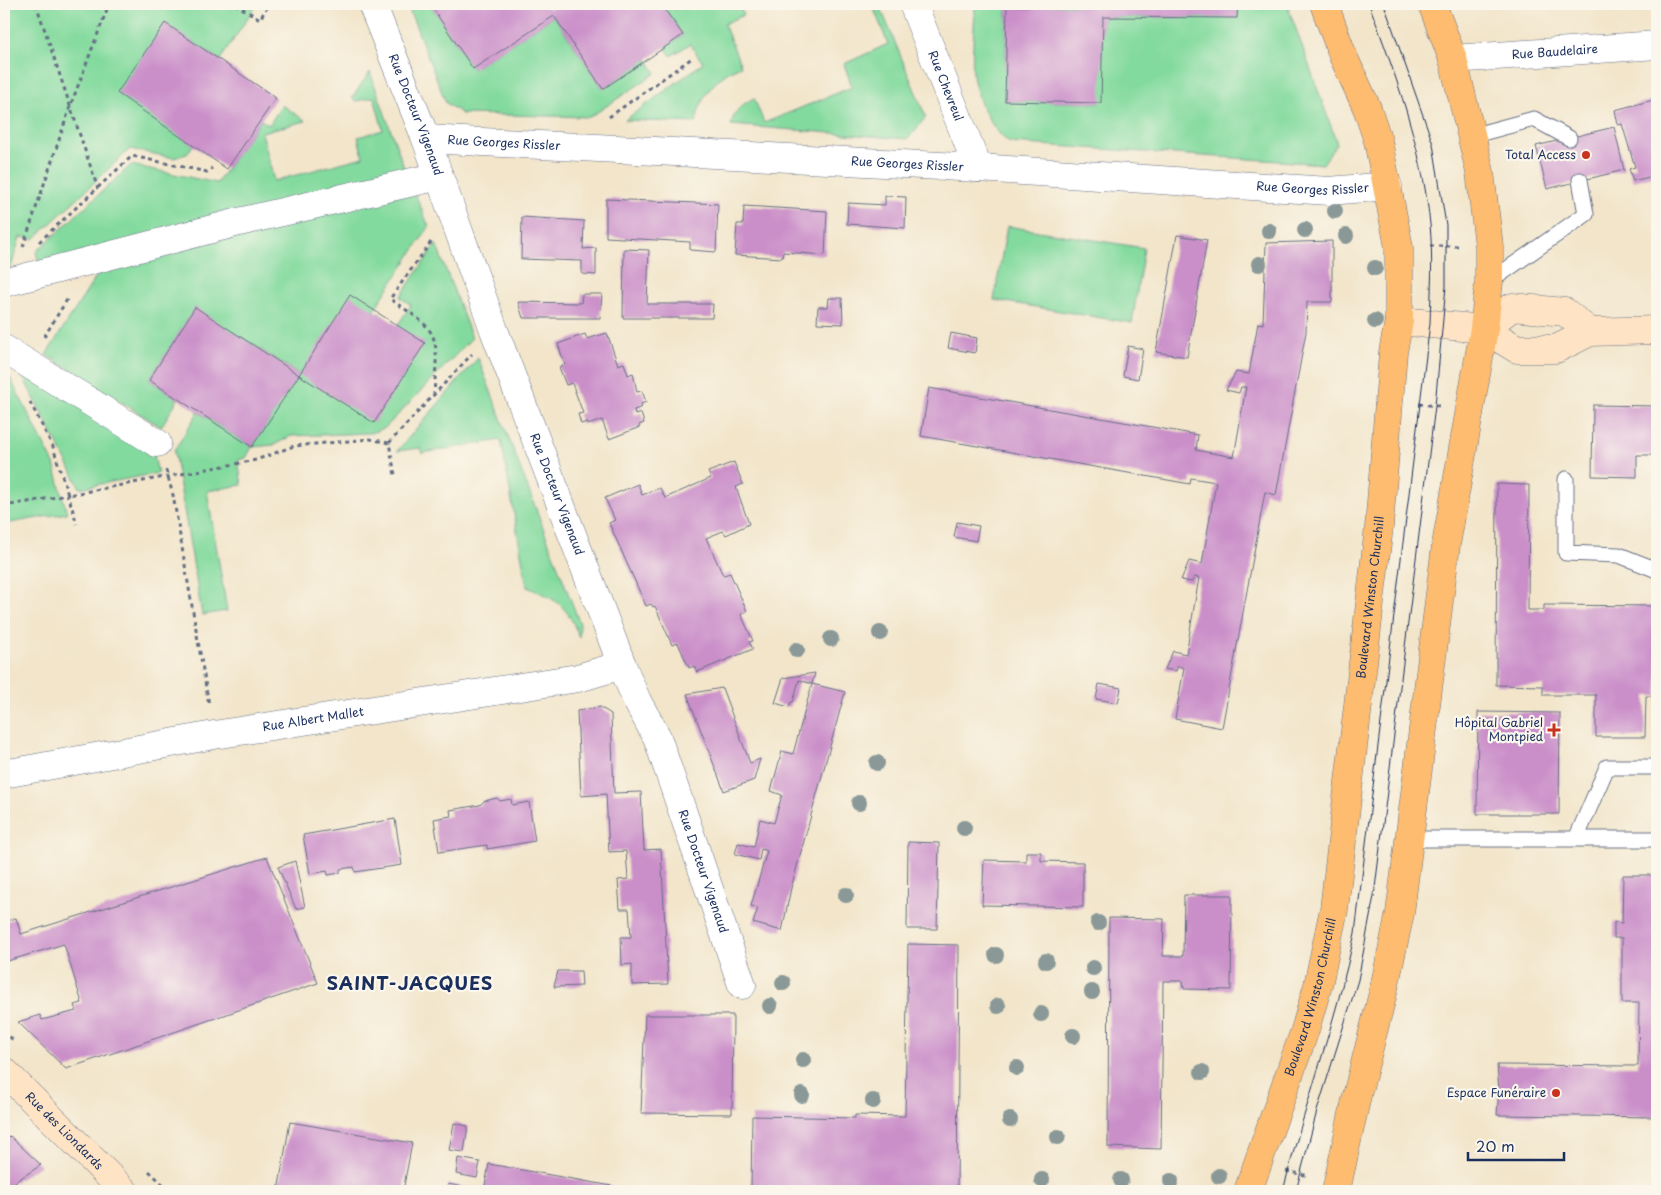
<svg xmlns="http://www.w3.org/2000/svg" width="1661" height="1195" font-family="'Playpen Sans',sans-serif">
<rect width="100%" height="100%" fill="#fbf7ec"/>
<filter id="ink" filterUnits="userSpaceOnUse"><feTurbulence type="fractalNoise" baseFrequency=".02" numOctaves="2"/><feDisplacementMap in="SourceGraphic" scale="10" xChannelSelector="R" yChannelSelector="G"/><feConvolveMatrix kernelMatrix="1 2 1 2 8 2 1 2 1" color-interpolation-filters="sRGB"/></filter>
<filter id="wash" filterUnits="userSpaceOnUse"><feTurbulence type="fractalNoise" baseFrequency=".0096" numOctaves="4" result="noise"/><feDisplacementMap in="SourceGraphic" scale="20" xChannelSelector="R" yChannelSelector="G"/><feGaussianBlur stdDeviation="1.12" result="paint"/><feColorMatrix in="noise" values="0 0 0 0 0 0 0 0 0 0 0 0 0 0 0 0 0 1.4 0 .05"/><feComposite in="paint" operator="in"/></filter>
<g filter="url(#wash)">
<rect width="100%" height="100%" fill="#f2e5ca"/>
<!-- green -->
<path fill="#83da9e" stroke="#4f847e" d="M4 4H257L220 60 165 24 193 145 187 154 174 158 130 149 34 239 20 237 7 281 4 282V108L8 107 4 78Z
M407 4H430L473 69 554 16 603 89 647 59 656 73 590 117 462 114 446 103Z
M661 4H739L743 15 724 24 741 66C716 76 700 96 696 123L625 120 703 63 690 44 671 56 665 47 683 35Z
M872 4H879L926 117 908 139 731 125C734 111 742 104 754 98L764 123 852 87 844 64 888 44Z
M975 4H1102V6H1007L1005 101 1100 103 1103 17 1237 18 1238 4H1287L1337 143 1323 164 1010 143C992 131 979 104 974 81 970 64 975 24 975 4Z
M370 72 407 176 40 267 36 252 131 165 217 183 261 120 269 125 282 105 306 121 262 132 274 181 363 157 358 137 383 130 374 97 356 101 352 98Z
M414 191 429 227 374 310 397 326 411 305 400 297 436 244 472 338 385 428 370 433 291 436 274 445 252 447 246 458 238 460 242 485 207 491 227 611 202 615 174 451 198 412 252 447 299 374 195 308 149 380 178 399 161 427 46 355 103 266Z
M1007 226 1144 248 1132 323 994 300Z
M478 358 580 624 579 638C568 606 558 600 527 587L501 440 422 453 420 448 397 451Z
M4 366 54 464 67 513 4 524Z
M29 371 153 452 158 473 80 488 23 377Z"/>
<g id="blocks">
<!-- building -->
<path fill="#ca8fc9" d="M430 4H545L549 9 556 4H661L683 35 603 89 554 16 473 69Z
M1102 4H1238L1237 18 1103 17 1101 103 1005 101 1007 6H1102Z
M165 23 276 98 227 169 117 93Z
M4 86 8 107 4 108Z
M1657 99V175L1633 181 1629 169 1635 167 1622 124 1618 125 1615 110Z
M1614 127 1624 170 1547 189 1536 146Z
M885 196 906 197 905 228 847 224 848 203 885 205Z
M606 199 718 204 716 252 690 250V242L606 237Z
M744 206 827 211 825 255 783 252 782 258 735 255 737 224H743Z
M522 217 584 221 583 249 596 248V275L582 274V261L521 259Z
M1177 235 1207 240 1187 357 1156 352Z
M1332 241V302H1307L1306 332 1276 495 1265 492 1222 728 1175 719 1184 668 1178 666 1176 671 1165 669 1173 651 1186 654 1199 578 1194 577 1192 582 1181 580 1189 561 1202 564 1216 482 1191 478 1190 484 921 436 929 388 1198 435 1196 450 1234 457 1246 387H1241L1239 393 1226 390 1236 372 1249 374 1258 323 1263 324 1266 243Z
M624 249 649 250 647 304H713L712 318H623Z
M582 294H602L600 318H523L518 302 581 303Z
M350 295 425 343 374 423 299 375 252 447 149 380 195 307 299 375Z
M829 298H842L843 324 817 323 818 307H828Z
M607 333 618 365 624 363 628 375 633 373 637 392 642 391 646 402 641 404 642 407 634 410 635 415 641 413 644 423 639 425 640 427 609 439 602 420 588 425 587 422 581 424 578 414 583 413 572 383 566 385 559 367 565 365 558 344 585 334 587 339Z
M951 333 977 338 975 353 948 348Z
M1128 346 1143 349 1138 379 1123 376Z
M1593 405 1657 406V455H1637V477L1592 476Z
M734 462 743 484 736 487 749 524 726 535 723 531 706 538 722 573 724 575 730 573 747 611 741 614 753 641 749 642 753 649 697 672 694 666 689 668 678 643 672 645 655 606 653 607 651 604 646 606 609 523 615 520 605 498 638 484 642 495 660 488 665 498 711 478 708 472Z
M1497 484 1529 485 1528 610H1544V605L1657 606V696H1646L1645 737H1596V695H1543V686L1496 685Z
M957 522 979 526 976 541 954 537Z
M815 673 812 684 799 680 793 702H791L789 707 775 703 783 678Z
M812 684 845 692 791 888 782 931 753 923 758 908 751 906 767 851 761 849 759 860 735 854 738 843 754 847 760 819 774 823 782 795 771 791 782 751 793 754Z
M1099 684 1121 688 1118 703 1096 699Z
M722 688 750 763 760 759 754 780 724 791 687 694Z
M600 707 611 714 614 793 641 792 644 850 661 849 668 984 632 985V964L622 965 621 937H631L629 909H620L618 880 628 879 626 851 609 852 606 794 581 796 577 711Z
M1478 712 1560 713 1559 814H1477Z
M497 798 500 801 511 799 512 805 529 802 535 841 487 849V845L439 852 434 819 451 816 450 810 480 805 484 801Z
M395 819 402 865 355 872 354 867 340 869V873L328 875 327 871 310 874 303 835Z
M908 842 939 843 937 929H907Z
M1026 852H1041V861L1083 862V907L982 905 984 860 1026 861Z
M267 857 318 983 66 1069 18 1022 40 1015 42 1020 76 1011 74 1005 82 1003 64 944 4 962V922L16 918 21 934Z
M295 861 305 907 296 909 278 867Z
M1623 875H1657V1117L1497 1115 1499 1090 1497 1065 1638 1066 1639 1003H1622V938H1614V922L1622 923Z
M1184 895H1232L1231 990 1184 989 1183 981H1163L1161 1149 1108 1147 1109 918 1164 919 1163 956H1183Z
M908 944 959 945 957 1191H751L752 1116 855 1118V1115L905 1116Z
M558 971H581L582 986 554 987Z
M645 1015H733L732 1114 641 1113Z
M290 1122 412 1143 403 1191H278Z
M454 1123 468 1126 464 1152 449 1150Z
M10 1136 41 1165 4 1189V1142Z
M458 1158 480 1162 477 1178 456 1174Z
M489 1164 634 1190V1191H484Z
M448 1184 481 1190V1191H447Z"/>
</g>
</g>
<g filter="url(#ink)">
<use href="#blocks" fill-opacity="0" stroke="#666f84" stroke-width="1"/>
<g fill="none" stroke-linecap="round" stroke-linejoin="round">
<!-- lane casing -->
<g stroke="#666f84" stroke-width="17">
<path id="lane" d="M1471 136 1534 119 1569 138
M1489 282 1586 214 1580 180
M1566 479V553L1619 555 1657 570
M1408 839H1657
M1576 839 1607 767H1657"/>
</g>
<!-- street casing -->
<g stroke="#666f84" stroke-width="29">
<g id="street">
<path id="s1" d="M372 4 426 139 494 330 622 665 637 701 657 737 742 985"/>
<path id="s2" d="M913 4 978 168"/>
<path id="s3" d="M1453 59 1657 45"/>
<path id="s4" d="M426 139 978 168 1329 191 1388 186"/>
<path d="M4 283 239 222 439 176"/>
<path d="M4 349 157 443"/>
<path id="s5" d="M4 774 214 735 578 678 622 665"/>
</g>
</g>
<!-- secondary casing -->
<g stroke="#666f84" stroke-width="29">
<g id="secondary">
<path d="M1399 321 1484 329 1517 349H1556L1590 332 1657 330"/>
<path d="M1484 329 1512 307 1565 312 1590 332"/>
<path id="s6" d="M4 1071 124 1191"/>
</g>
</g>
<!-- primary casing -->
<g stroke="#666f84" stroke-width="29">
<g id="primary">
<path id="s7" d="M1248 1191 1305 1030 1318 985 1334 909 1379 527 1393 352 1399 321V247L1378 141 1367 108 1343 56 1324 4"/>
<path d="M1336 1191 1358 1091 1383 993 1400 913 1446 545 1484 329 1489 282V246L1480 172 1453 59 1432 4"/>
</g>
</g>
<!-- path -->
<path stroke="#666f84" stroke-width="3" stroke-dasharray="4 4" stroke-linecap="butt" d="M36 4 98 189
M235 4 260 19 269 4
M735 4H738
M609 117 692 58
M39 242 132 156 207 172 212 168
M431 242 390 299C442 333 438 334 434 394
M1430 246H1459
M23 247 70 107 109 4
M44 337 68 298
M30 402 53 447 68 495 256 460 294 446 370 439 389 443 395 475
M1419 404 1440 406
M389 443 472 354
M166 470 173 495 209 705
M4 509 10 505 68 495 77 524
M4 1031 15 1042
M149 1171 170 1191
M1286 1171 1309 1176"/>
<!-- lane -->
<use href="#lane" stroke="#fff" stroke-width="15"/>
<!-- street -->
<use href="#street" stroke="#fff" stroke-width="28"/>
<!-- secondary -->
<use href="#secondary" stroke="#fee4c5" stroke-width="28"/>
<!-- primary -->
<use href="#primary" stroke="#fdbc6f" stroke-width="28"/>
<!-- tram -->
<path stroke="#1b2f5e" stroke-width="1" d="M1283 1191C1305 1104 1336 1021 1355 933L1430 323C1431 290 1433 257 1430 224 1422 147 1396 76 1369 4
M1296 1191 1317 1111 1358 980 1374 896 1435 406 1446 286V225L1433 144 1384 4"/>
</g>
<!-- trees -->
<g fill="#8a9997">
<circle cx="1335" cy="211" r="8"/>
<circle cx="1305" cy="230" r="8"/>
<circle cx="1269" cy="231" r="8"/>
<circle cx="1346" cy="236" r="8"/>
<circle cx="1259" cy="264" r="8"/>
<circle cx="1375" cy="268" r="8"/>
<circle cx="1375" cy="321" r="8"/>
<circle cx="880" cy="633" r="8"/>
<circle cx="831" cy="639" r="8"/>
<circle cx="797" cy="650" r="8"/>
<circle cx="877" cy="763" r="8"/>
<circle cx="859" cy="803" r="8"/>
<circle cx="964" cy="828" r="8"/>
<circle cx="846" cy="895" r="8"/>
<circle cx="1098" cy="923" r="8"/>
<circle cx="996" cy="955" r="8"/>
<circle cx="1046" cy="961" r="8"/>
<circle cx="1093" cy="968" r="8"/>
<circle cx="783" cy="983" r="8"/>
<circle cx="1092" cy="992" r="8"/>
<circle cx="770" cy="1006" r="8"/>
<circle cx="998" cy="1006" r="8"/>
<circle cx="1041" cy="1014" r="8"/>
<circle cx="1073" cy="1036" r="8"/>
<circle cx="803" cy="1060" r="8"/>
<circle cx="1017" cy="1068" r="8"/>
<circle cx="1202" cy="1072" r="8"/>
<circle cx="802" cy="1095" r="8"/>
<circle cx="873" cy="1101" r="8"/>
<circle cx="1010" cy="1120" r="8"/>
<circle cx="1058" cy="1137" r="8"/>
<circle cx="1219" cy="1176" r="8"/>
<circle cx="1042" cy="1180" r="8"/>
<circle cx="1121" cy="1180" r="8"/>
<circle cx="1171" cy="1181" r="8"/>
</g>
</g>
<!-- markers -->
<g fill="#c8321e" stroke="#fbf7ec" stroke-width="2">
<circle cx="1586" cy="155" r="5"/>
<path d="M1551.5 722.5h5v5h5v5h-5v5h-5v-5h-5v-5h5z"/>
<circle cx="1556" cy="1093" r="5"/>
</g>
<g text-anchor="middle" stroke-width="4.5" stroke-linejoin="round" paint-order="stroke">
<!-- street labels -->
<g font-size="12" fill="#1b2f5e" stroke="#fbf7ec">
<text dy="4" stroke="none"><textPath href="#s3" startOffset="102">Rue Baudelaire</textPath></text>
<text dy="4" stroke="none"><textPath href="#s2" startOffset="88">Rue Chevreul</textPath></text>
<text dy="4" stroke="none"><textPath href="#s1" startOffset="119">Rue Docteur Vigenaud</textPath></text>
<text dy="4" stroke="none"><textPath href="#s4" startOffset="78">Rue Georges Rissler</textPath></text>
<text dy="4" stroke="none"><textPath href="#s4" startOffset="482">Rue Georges Rissler</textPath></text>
<text dy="4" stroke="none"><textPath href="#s4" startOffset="888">Rue Georges Rissler</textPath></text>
<text dy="4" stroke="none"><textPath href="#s1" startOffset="524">Rue Docteur Vigenaud</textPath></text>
<text dy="4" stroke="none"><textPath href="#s7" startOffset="609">Boulevard Winston Churchill</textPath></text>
<text dy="4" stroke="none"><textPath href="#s5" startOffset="314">Rue Albert Mallet</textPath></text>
<text dy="4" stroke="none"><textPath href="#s1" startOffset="929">Rue Docteur Vigenaud</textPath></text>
<text dy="4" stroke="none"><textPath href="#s7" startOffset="204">Boulevard Winston Churchill</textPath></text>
<text dy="4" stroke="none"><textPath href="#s6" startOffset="85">Rue des Liondards</textPath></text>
</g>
<!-- poi labels -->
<g font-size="12" fill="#1b2f5e" stroke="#fbf7ec" text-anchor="end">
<text x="1576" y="159">Total Access</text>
<text x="1543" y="727">Hôpital Gabriel<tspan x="1543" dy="14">Montpied</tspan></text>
<text x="1546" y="1097">Espace Funéraire</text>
</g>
<!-- district labels -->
<g font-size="18" font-weight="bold" letter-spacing="1" fill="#1b2f5e" stroke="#fbf7ec">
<text x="410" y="990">SAINT-JACQUES</text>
</g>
</g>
<!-- margin -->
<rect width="1661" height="1195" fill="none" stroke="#fbf7ec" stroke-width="20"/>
<!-- scale -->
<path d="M1468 1152v8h96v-8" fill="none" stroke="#1b2f5e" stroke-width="2.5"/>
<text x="1476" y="1152" font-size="15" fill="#1b2f5e" stroke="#fbf7ec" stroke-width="4" paint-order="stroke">20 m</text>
</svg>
